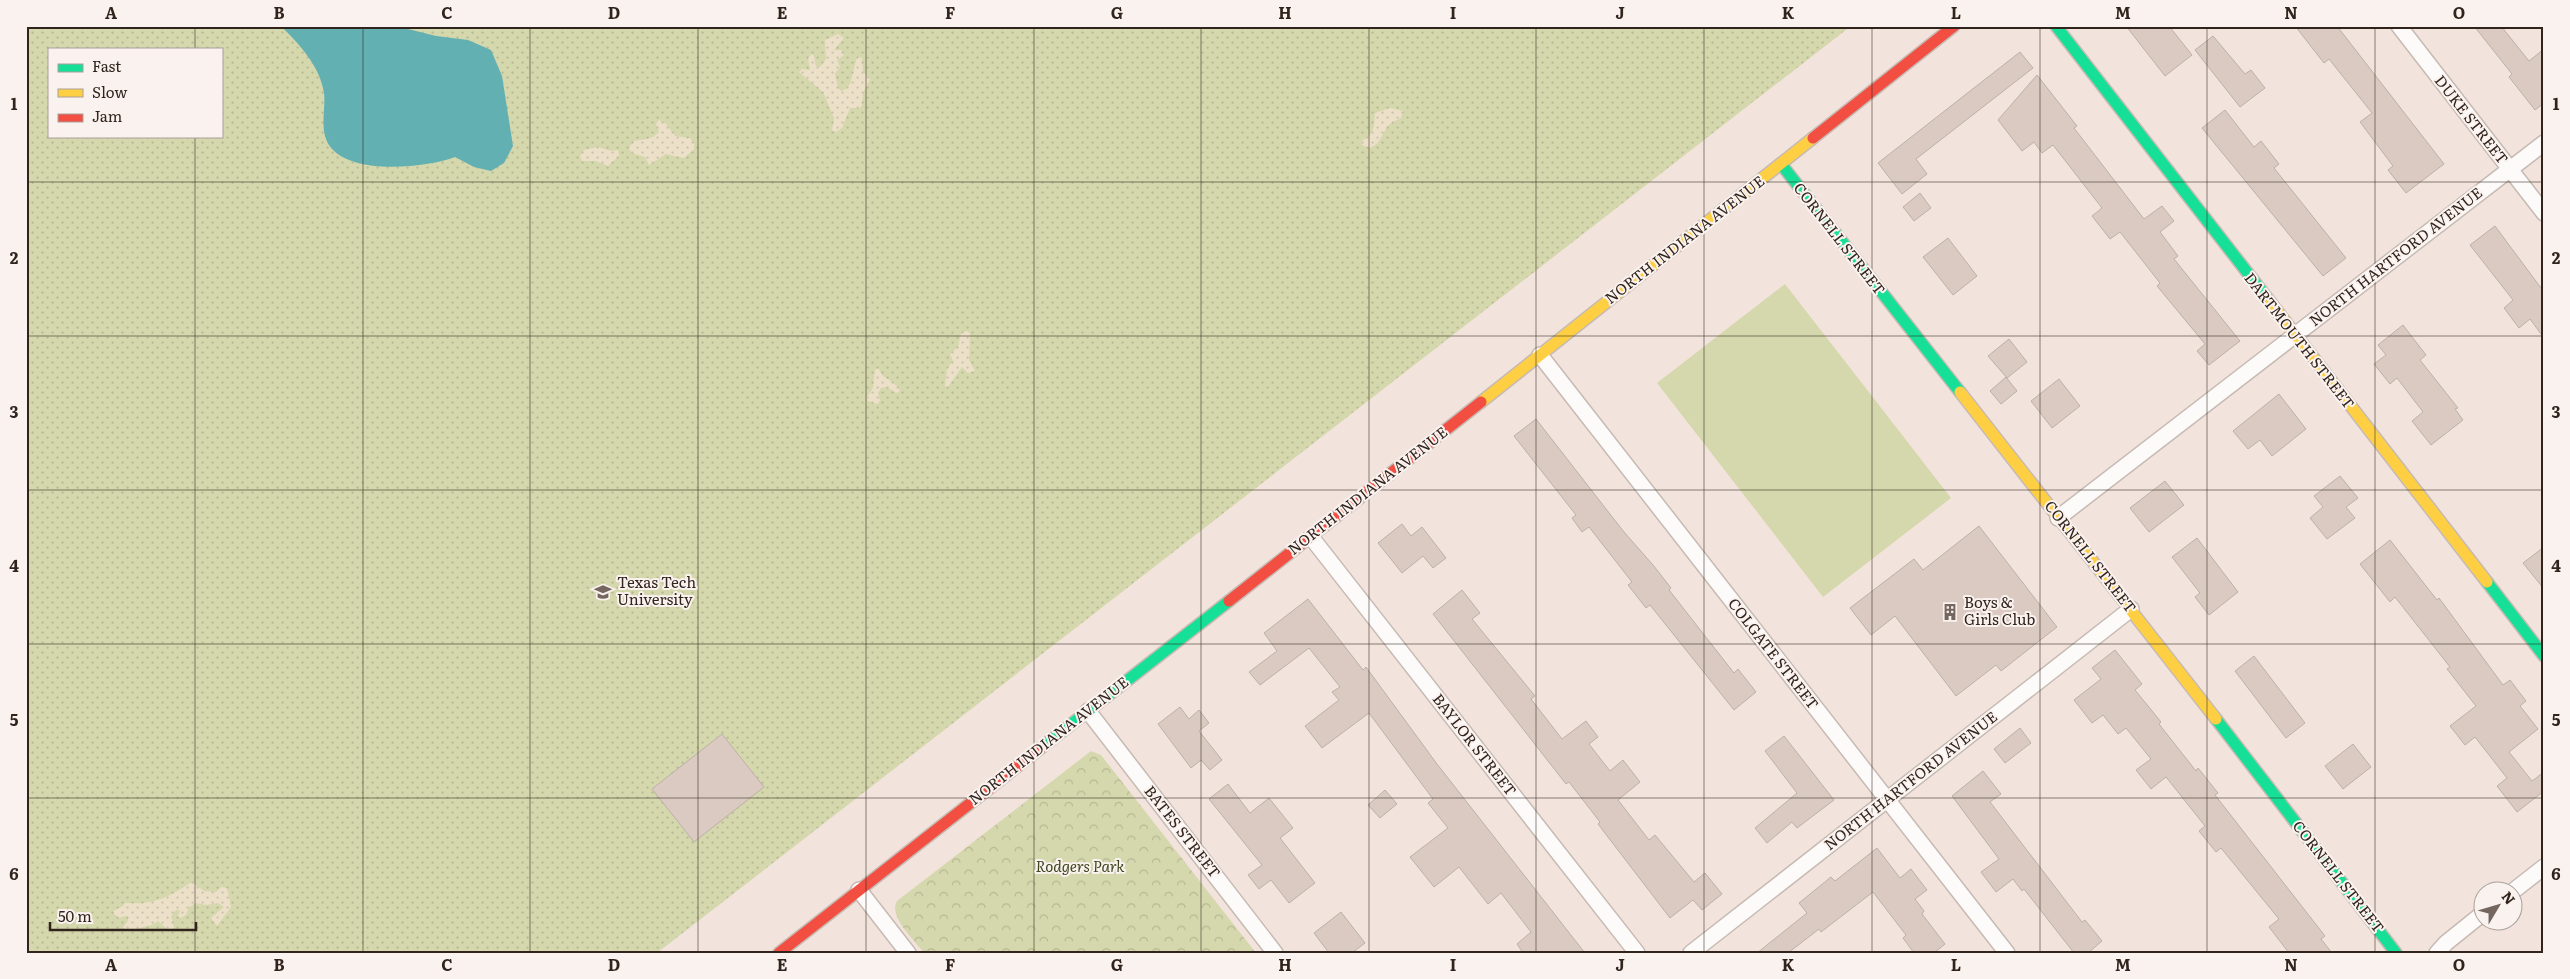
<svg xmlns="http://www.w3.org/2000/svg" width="2570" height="979" font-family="Literata,serif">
<defs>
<pattern id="grass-dots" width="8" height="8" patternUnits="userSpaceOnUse" patternTransform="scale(1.25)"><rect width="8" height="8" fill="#d5d7ac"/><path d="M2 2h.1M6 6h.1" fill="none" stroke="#b7b894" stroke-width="1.8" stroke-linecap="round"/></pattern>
<pattern id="sand-dots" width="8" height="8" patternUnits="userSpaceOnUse" patternTransform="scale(1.25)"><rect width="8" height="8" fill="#ece0c8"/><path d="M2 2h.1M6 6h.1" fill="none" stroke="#cbc0ab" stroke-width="1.8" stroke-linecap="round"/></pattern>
<pattern id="park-crowns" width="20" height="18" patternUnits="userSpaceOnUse" patternTransform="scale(1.25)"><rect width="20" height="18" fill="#d5d7ac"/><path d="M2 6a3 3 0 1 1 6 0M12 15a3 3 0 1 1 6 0" fill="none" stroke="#b7b894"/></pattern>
</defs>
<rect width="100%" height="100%" fill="#f2e4dc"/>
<!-- grass -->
<path fill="url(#grass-dots)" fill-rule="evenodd" d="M26 26H1851L657 953H26ZM49 49H221V136H49Z"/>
<!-- sand -->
<path fill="url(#sand-dots)" d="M838 34 844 38 834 50H841L844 55 837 60 840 67 835 74 838 88 841 91 846 89 850 84 857 57 862 58 863 72 870 79 863 93 862 105 860 108H850L842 128 836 132 832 130 834 118 823 92 799 72 802 69 810 70 808 58 812 54 814 56 816 66 820 67 826 59 825 40Z
M1390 108 1403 111 1401 118C1397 120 1390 123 1387 127 1382 135 1380 144 1370 148L1362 145 1361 141C1375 136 1374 125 1375 113Z
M659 120 666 124 675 136 690 138 694 144V149L684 158 666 154 649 165 645 157 632 153 629 148 634 141C643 139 653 140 659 132L656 124Z
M598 147 611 151 618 150 619 156 608 166 596 161H582L580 156 584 150Z
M967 331 970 333 969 360 975 371 968 373 962 367 948 387 945 386 947 369 953 361 950 354 958 347 961 333Z
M878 368 882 375 897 386 900 391 897 393 886 387 881 388 878 393 880 401 877 404 868 401 866 398 873 388 875 370Z
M192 882 204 891 216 892 221 887 227 888 231 907 217 926 211 918 224 907 218 903 206 905 196 903 189 907 186 915 181 918 178 916 180 910H176L171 916 174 928 169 931 158 921 152 925 126 931 123 927 128 921V917L126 916 119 918 114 914 113 911 123 906 125 903C156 905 168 897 192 882Z"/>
<!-- park -->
<path fill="url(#park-crowns)" d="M1091 751 1101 755 1256 953H924C915 941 888 917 897 901Z"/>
<!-- pitch -->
<path fill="#d5d7ac" d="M1785 284 1951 498 1823 597 1657 383Z"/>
<!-- water -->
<path fill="#63b0b3" d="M281 26H396L436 36 468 40 491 50 502 76 513 146 504 163 491 171 474 167 455 157C426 168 349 176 329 145 319 129 326 110 324 93 320 66 299 44 281 26Z"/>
<!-- building -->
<path fill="#dacac2" stroke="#bcb0a9" d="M2126 26H2169L2192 55 2165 76Z
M2295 26H2337L2444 164 2406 193 2388 170 2393 166 2360 122 2372 113 2329 59 2324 63Z
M2474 26H2501L2529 61 2544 49V103L2535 110 2509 77 2512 74Z
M2213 36 2245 74 2251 70 2265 88 2240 107 2195 50Z
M2020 52 2033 68 1916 159 1927 174 1902 194 1878 163Z
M2037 75 2077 126 2074 128 2144 219 2162 206 2174 221 2160 232 2178 256 2174 259 2240 341 2209 365 2197 351 2205 344 2157 286 2160 283 2120 232 2110 239 2092 216 2102 208 2053 145 2042 153 2034 142 2022 151 1998 120Z
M2225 110 2254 147 2261 141 2279 164 2274 168 2346 258 2323 276 2202 128Z
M1920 193 1931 208 1914 221 1903 207Z
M2495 226 2544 292V338L2530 319 2519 328 2504 308 2513 300 2470 245Z
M1948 238 1977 276 1953 295 1923 257Z
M2403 325 2426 355 2420 360 2458 408 2455 409 2463 420 2431 445 2412 421 2423 412 2397 378 2390 384 2374 364 2386 355 2378 345Z
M2009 339 2027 362 2007 378 1988 356Z
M2006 377 2017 391 2001 404 1990 391Z
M2059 379 2080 406 2052 428 2031 401Z
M2279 394 2306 429 2272 456 2260 440 2248 449 2233 431Z
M1536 419 1624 532 1653 565 1671 588 1669 590 1734 673 1738 669 1756 692 1734 710 1650 605 1646 608 1628 585 1632 582 1589 527 1582 532 1572 518 1576 515 1514 436Z
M2340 476 2358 498 2346 507 2355 518 2327 539 2310 518 2323 507 2314 496Z
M2165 481 2184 505 2149 532 2130 508Z
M1402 524 1411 536 1422 527 1446 558 1433 568 1423 556 1402 573 1378 543Z
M1979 526 2057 627 2001 671 1996 665 1956 696 1895 616 1871 635 1850 608 1914 559 1923 570Z
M2197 538 2238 592 2209 615 2195 597 2200 593 2172 557Z
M2390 540 2437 600 2439 598 2503 685 2510 680 2526 701 2520 706 2538 729 2509 752 2532 781 2544 772V791L2517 812 2497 786 2507 778 2475 737 2465 745 2450 726 2476 706 2447 669 2450 667 2395 597 2390 602 2360 564Z
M2544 547V589L2523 563Z
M1462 590 1480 613 1472 619 1535 696 1531 699 1562 739 1586 721 1598 737 1589 744 1610 771 1623 760 1640 782 1618 800 1649 840 1655 835 1694 882 1705 873 1722 894 1702 910 1693 900 1670 918 1598 824 1600 822 1569 782 1566 784 1433 614Z
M1308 599 1363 670 1366 667 1437 764 1585 953H1523L1517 944 1531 932 1501 893 1488 904 1459 867 1434 887 1410 857 1448 828 1428 803 1433 799 1369 713 1322 748 1305 726 1339 700 1332 692 1340 687 1309 648 1260 685 1249 672 1277 651 1264 633Z
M2115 650 2142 684 2135 690 2161 722 2159 724 2196 771 2198 768 2218 793 2215 795 2325 936 2321 939 2332 953H2289L2269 927 2279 919 2221 848 2216 852 2199 831 2205 826 2166 777 2151 789 2136 770 2151 759 2126 728 2118 734 2103 715 2092 723 2074 700 2101 679 2092 668Z
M2254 656 2305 723 2286 738 2235 671Z
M1180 707 1189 719 1199 710 1209 723 1199 731 1222 760 1210 770 1201 760 1191 768 1158 724Z
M2020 728 2031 743 2005 763 1994 749Z
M722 734 764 787 694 842 652 789Z
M1784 736 1834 800 1797 828 1792 822 1767 843 1755 828 1797 793 1765 751Z
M2353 744 2371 767 2343 789 2325 766Z
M1983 771 2001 794 1990 802 2082 922 2085 920 2102 941 2088 953H2074L2024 889 2022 891 2013 879 1996 892 1981 872 1999 859 1952 796Z
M1228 784 1250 813 1269 798 1293 828 1280 838 1315 883 1289 903 1271 880 1259 889 1248 875 1262 865 1209 799Z
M1385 790 1397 804 1380 818 1368 805Z
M1877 848 1900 878 1911 869 1927 890 1915 899 1924 911 1922 914 1945 944 1934 953H1914L1903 938 1906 935 1873 892 1821 932 1819 929 1788 953H1757L1807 913 1799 903 1831 877 1835 881Z
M1341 912 1365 943 1352 953H1329L1314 933Z"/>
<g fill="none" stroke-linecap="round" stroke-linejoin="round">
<!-- street casing -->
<g stroke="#c6bab3" stroke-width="18">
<path id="street" d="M2399 26 2544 213
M1540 355 2007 953
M2058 518 2544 143
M1311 537 1637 953
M1088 711 1275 953
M859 890 908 953
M2512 892 2544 867
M1691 953 2131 609
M2437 953 2446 943 2482 914"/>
</g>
<!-- fast casing -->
<g stroke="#c6bab3" stroke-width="14">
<path id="fast" d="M2056 26 2271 303
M1781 164 1960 392
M2487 582 2544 656
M2216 719 2396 953
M1042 747 1229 601"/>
</g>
<!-- slow casing -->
<g stroke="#c6bab3" stroke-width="14">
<path id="slow" d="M2271 303 2487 582
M1960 392 2216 719
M1481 402 1813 138"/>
</g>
<!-- jam casing -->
<g stroke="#c6bab3" stroke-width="14">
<path id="jam" d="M1813 138 1954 26
M1229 601 1481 402
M779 953 1042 747"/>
</g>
<!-- street -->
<use href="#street" stroke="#fdfbfa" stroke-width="15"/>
<!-- fast -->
<use href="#fast" stroke="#16e098" stroke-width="11"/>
<!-- slow -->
<use href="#slow" stroke="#ffcf43" stroke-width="11"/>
<!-- jam -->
<use href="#jam" stroke="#f24e42" stroke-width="11"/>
</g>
<!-- grid -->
<path fill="none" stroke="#31241d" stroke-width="1" stroke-opacity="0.55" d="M195 26V49M363 26V953M530 26V953M698 26V953M866 26V953M1034 26V953M1201 26V953M1369 26V953M1536 26V953M1704 26V953M1872 26V953M2040 26V953M2207 26V953M2375 26V953M195 136V953M26 182H2544M26 336H2544M26 490H2544M26 644H2544M26 798H2544"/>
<!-- icons -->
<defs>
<g id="university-bare" transform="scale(1.35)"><path d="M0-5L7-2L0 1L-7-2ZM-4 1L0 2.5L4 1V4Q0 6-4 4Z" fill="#756760" stroke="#faf2ef" stroke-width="2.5" paint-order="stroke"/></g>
<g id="building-bare" transform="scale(1.35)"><path d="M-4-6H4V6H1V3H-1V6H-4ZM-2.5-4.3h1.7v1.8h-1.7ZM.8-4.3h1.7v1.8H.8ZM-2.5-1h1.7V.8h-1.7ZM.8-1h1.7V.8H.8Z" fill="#756760" stroke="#faf2ef" stroke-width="2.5" paint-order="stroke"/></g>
</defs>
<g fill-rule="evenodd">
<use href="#university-bare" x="603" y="592"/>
<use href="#building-bare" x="1950" y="612"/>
</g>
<g text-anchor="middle" stroke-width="4" stroke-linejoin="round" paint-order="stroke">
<!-- street labels -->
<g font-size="15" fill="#31241d" stroke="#faf2ef">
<text transform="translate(2471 120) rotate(52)" y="5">DUKE STREET</text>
<text transform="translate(1839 239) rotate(52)" y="5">CORNELL STREET</text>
<text transform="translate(1685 240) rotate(-38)" y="5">NORTH INDIANA AVENUE</text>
<text transform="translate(2396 257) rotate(-38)" y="5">NORTH HARTFORD AVENUE</text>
<text transform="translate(2299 341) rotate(52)" y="5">DARTMOUTH STREET</text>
<text transform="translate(1368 491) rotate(-38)" y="5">NORTH INDIANA AVENUE</text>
<text transform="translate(2090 557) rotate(52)" y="5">CORNELL STREET</text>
<text transform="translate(1773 654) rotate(52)" y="5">COLGATE STREET</text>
<text transform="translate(1049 741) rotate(-38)" y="5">NORTH INDIANA AVENUE</text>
<text transform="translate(1474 745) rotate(52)" y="5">BAYLOR STREET</text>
<text transform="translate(1911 781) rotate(-38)" y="5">NORTH HARTFORD AVENUE</text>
<text transform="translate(1182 832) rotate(52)" y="5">BATES STREET</text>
<text transform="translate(2338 877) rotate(52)" y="5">CORNELL STREET</text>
</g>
<!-- poi labels -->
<g font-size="15" fill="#31241d" stroke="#faf2ef" text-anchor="start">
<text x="617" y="588">Texas Tech<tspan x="617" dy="17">University</tspan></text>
<text x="1964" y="608">Boys &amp;<tspan x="1964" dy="17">Girls Club</tspan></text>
</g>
<!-- park labels -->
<g font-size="15" font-style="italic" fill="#3e451e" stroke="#faf2ef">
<text x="1080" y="872">Rodgers Park</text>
</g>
</g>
<!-- border -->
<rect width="2570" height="979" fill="none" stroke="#faf2ef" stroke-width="55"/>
<!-- legend -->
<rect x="48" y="48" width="175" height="90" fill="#faf2ef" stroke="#aaa09b"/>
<rect x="58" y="64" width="25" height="8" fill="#16e098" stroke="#aaa09b"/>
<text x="92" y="72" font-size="15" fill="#31241d">Fast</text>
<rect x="58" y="89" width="25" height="8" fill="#ffcf43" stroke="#aaa09b"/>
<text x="92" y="98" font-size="15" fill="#31241d">Slow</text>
<rect x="58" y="114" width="25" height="8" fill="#f24e42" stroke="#aaa09b"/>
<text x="92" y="122" font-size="15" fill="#31241d">Jam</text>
<!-- north arrow -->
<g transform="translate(2498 906) rotate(52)"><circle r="24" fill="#faf2ef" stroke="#aaa09b"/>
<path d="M0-4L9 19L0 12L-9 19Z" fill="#756760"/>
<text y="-8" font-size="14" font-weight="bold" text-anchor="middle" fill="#31241d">N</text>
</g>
<!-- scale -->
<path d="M50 922v8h146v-8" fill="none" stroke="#31241d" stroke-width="2.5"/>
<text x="58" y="922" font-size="15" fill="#31241d" stroke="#faf2ef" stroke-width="4" paint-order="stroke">50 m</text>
<rect x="28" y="28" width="2514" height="924" fill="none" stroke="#31241d" stroke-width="2"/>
<g font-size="16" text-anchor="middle" font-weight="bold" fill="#31241d">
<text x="111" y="19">A</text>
<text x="279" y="19">B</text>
<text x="447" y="19">C</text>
<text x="614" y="19">D</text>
<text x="782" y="19">E</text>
<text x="950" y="19">F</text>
<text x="1117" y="19">G</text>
<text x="1285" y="19">H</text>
<text x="1453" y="19">I</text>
<text x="1620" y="19">J</text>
<text x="1788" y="19">K</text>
<text x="1956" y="19">L</text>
<text x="2123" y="19">M</text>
<text x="2291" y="19">N</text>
<text x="2459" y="19">O</text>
<text x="14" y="110">1</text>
<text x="2556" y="110">1</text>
<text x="14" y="264">2</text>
<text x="2556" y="264">2</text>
<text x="14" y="418">3</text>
<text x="2556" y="418">3</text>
<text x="14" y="572">4</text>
<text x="2556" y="572">4</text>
<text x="14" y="726">5</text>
<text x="2556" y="726">5</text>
<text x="14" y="880">6</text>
<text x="2556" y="880">6</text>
<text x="111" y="971">A</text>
<text x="279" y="971">B</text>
<text x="447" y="971">C</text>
<text x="614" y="971">D</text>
<text x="782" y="971">E</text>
<text x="950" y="971">F</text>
<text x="1117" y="971">G</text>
<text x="1285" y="971">H</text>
<text x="1453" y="971">I</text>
<text x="1620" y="971">J</text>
<text x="1788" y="971">K</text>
<text x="1956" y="971">L</text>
<text x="2123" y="971">M</text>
<text x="2291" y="971">N</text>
<text x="2459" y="971">O</text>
</g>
</svg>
